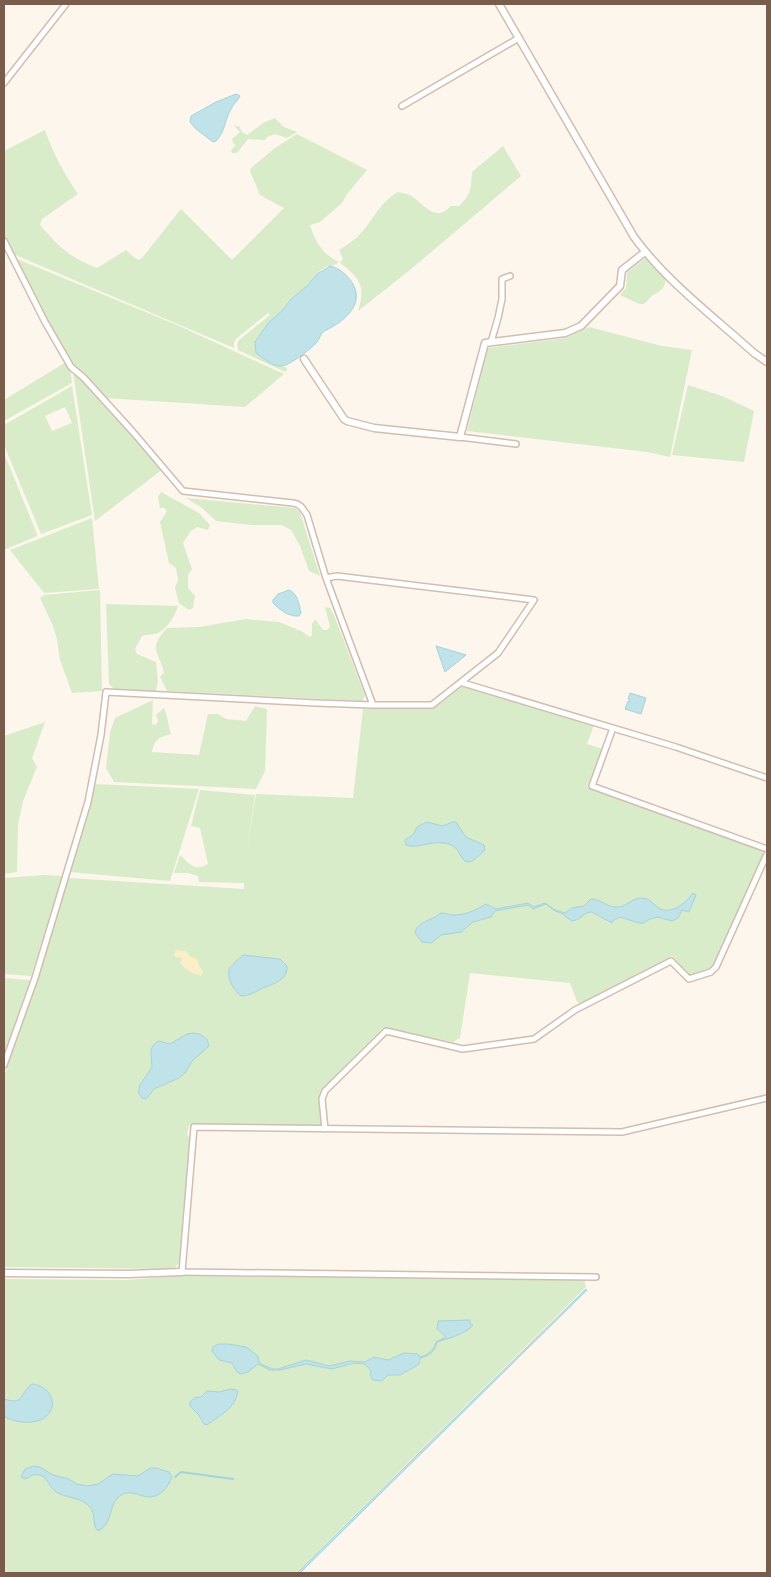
<svg xmlns="http://www.w3.org/2000/svg" width="771" height="1577" font-family="'Alegreya Sans',sans-serif">
<rect width="100%" height="100%" fill="#fdf6ec"/>
<!-- green -->
<path fill="#d8ecc9" fill-rule="evenodd" d="M275 118 284 127 297 132 287 138 275 134 267 137 265 140 248 139 237 153H232L231 150 236 145 233 143 232 139 240 132 234 125 240 127 241 131 247 135 263 123Z
M45 130C53 153 64 174 78 194L42 219 40 225C61 249 68 256 97 268L126 250 135 258 139 260 142 258 181 209 232 260 284 208 260 195 250 171 251 168 275 148 297 134 367 170 347 194 342 203 320 222 310 225C315 241 322 254 339 262L334 265 325 267 317 273 304 289 291 298 283 310 269 322 255 341 256 353 274 365 286 367 287 370 285 372 238 350 237 344 239 340 270 315 268 313 237 338 234 342V348L13 254 4 237V151Z
M503 146 521 176 410 270 358 311C366 286 360 278 340 263L343 259 339 250C347 245 355 240 361 233 375 218 379 203 398 192 402 193 407 194 410 195 424 203 434 224 451 206H459C471 195 471 188 472 172Z
M15 258 177 325 284 374 245 407 105 398 72 366 48 324Z
M646 258 666 279C663 294 658 290 650 298 648 300 646 302 644 304H639L620 295 626 288 627 272Z
M589 327 662 346 692 350 670 457 647 452 467 431 488 348 565 338Z
M66 362 70 367 72 383 4 421V400Z
M73 372 82 378 163 469 95 521Z
M688 385 722 396 754 411 744 462 672 455Z
M72 386 92 515 41 534 4 445V425ZM65 407 72 423 52 431 45 416Z
M4 453 37 534V536L4 550Z
M161 492 199 513 210 525 208 530 197 527 191 531 183 543 192 569 188 575V588L195 596 193 608 189 610 179 603 175 588 178 580 176 568 169 563 160 522 167 511 164 508H160L158 497Z
M186 498 295 508 300 512 320 576 309 571 300 546 291 530 281 525H252L216 521 202 508Z
M92 518 99 589 44 593 10 550Z
M100 590 102 691 72 693 60 660 57 639 53 626 40 598 44 595Z
M106 604 178 606C175 616 166 632 154 634 150 635 146 634 142 636L135 649 137 654 156 662 158 681 156 691 114 689 109 684Z
M325 607 330 608 334 615 365 696 362 701 167 691 160 677 164 672C158 650 148 649 167 628L199 627 246 619 279 622 301 631 310 637 312 635V624L315 619 323 630H327L330 627Z
M463 686 594 725 587 744 603 749 587 787 761 850 763 854 713 965 709 969 691 975 688 974 672 956 581 1004 577 1002 570 983 470 973 460 1038 453 1042 384 1027 321 1090 319 1097 321 1126 189 1125 187 1135 190 1138 179 1263 174 1269 4 1267V1077L12 1049 37 979 68 880 69 878 244 889V883L199 882 198 876 188 873H174L180 855C190 864 194 872 208 864L200 828 191 826 200 790 255 795 247 850 256 794 353 798 363 709 433 707 439 705Z
M153 700 152 724 156 725 158 721 156 715 164 708C168 716 168 725 171 734 159 737 154 740 152 752L199 755 208 714H218L226 719 246 721 255 706 267 709 265 771 256 789 114 782 106 768 110 732 115 718Z
M45 722 32 758 37 767 23 801 18 825 17 872 4 874V736Z
M95 784 199 789 170 881 70 872Z
M44 875 62 876 31 976 4 974V878Z
M4 978 30 980 4 1054Z
M176 1276 584 1279 586 1287 296 1573H4V1279L128 1280Z"/>
<!-- sand -->
<path fill="#fcefc7" d="M176 950 185 951 191 957 197 959 199 966 203 971 201 976C193 973 185 970 180 963L183 958 175 957 174 954Z"/>
<!-- water -->
<path fill="#bfe3e8" stroke="#a5d3da" d="M236 94 240 96C238 101 233 104 231 109 224 121 226 130 216 141L213 142 196 129 190 122 191 116 216 102Z
M330 266C339 268 346 274 351 281 365 301 349 317 332 327 329 329 325 330 322 333 320 336 319 340 316 343 311 349 290 365 282 366 273 367 263 358 256 353L255 342 269 322 283 310 291 299 307 286 317 274Z
M289 590C298 594 299 604 301 613L299 616C289 617 280 610 273 603V600L278 594Z
M436 646 466 655 445 672Z
M630 693 646 698 641 714 625 709 628 701 630 702V700L628 699Z
M427 822 442 826 453 822H456L466 837 484 845 485 850C481 853 475 861 469 862 460 862 460 849 453 846 435 837 419 850 406 845L405 840 413 835 417 827Z
M693 893 696 895 689 912 682 910 678 918 672 921 658 917 650 919 643 923H639L620 917 614 920 612 923 592 912C584 912 581 920 572 921L561 913 555 911 546 904 533 909 528 905 495 911 491 917 473 922 461 932 441 935 431 943 422 942 415 933C417 921 432 921 441 913 446 913 449 915 454 915 466 915 476 910 486 904L496 909 528 903 534 907 545 903 555 910 565 913 572 908 584 906 591 899C601 899 608 908 617 907 627 907 633 897 643 898 649 899 652 902 656 906 669 917 685 904 693 893Z
M243 955 280 959 287 966C288 981 272 984 261 989 255 992 249 996 241 996 234 991 227 979 229 970 230 966 240 958 243 955Z
M193 1033 199 1034 207 1039 209 1046 192 1061 186 1072 179 1078 154 1089 146 1099 142 1098 138 1092 140 1085 152 1067C152 1056 147 1047 159 1041L170 1044 187 1034Z
M586 1289 587 1290 300 1573H297Z
M470 1320V1324L473 1325C467 1334 446 1339 437 1342 435 1352 429 1356 420 1358L419 1364 416 1366 400 1375H388L382 1381 373 1380 370 1375 371 1371 365 1364 354 1363 332 1369 306 1364 280 1370H270L258 1364 248 1372 241 1374 237 1372 232 1363 219 1360 212 1351 213 1347 218 1344H228L246 1347 258 1356 259 1363 272 1369H278L306 1360 329 1366 350 1361 365 1362 374 1357 388 1360 404 1353 418 1354 420 1357C428 1355 434 1350 436 1342L446 1337 437 1329 438 1321Z
M32 1384C45 1385 58 1398 50 1412 42 1426 15 1424 4 1416V1399C25 1406 20 1392 32 1384Z
M230 1389 237 1390 238 1392C234 1410 221 1414 207 1425L204 1424 198 1414 190 1406V1402L196 1397H201L207 1391 219 1392Z
M34 1466 40 1467 53 1475 69 1479 77 1484 87 1486 98 1484 113 1474 138 1476 150 1468H156L169 1472 172 1477C169 1486 160 1497 150 1497 140 1497 133 1490 123 1494 108 1500 114 1524 98 1531 92 1526 96 1514 90 1507 80 1496 65 1499 55 1491 48 1486 48 1477 39 1475 34 1473 30 1477 25 1479L21 1477 25 1469Z"/>
<g fill="none" stroke-linecap="round" stroke-linejoin="round">
<!-- stream -->
<path stroke="#a5d3da" stroke-width="2" d="M175 1477 181 1472 233 1479"/>
<!-- minor casing -->
<g stroke="#d1beb0" stroke-width="8">
<path id="minor" d="M4 83 66 4
M402 106 519 38
M4 241 45 322 71 367 84 378 133 432 183 491 293 503C301 504 303 509 307 515L326 578 373 705
M491 342 498 318 502 299V279L510 276
M460 437 516 444
M463 683 676 747 767 778
M613 728 592 786 767 849
M4 1065 35 978 88 802 101 735 106 692 316 703 373 705H432L498 653 534 600 337 576 326 578
M325 1129 322 1099 325 1091 386 1031 463 1049 534 1039 575 1010 671 961 689 979 711 972 716 967 767 854
M596 1277 182 1272 194 1127 622 1132 767 1098"/>
</g>
<!-- tertiary casing -->
<g stroke="#d1beb0" stroke-width="9">
<path id="tertiary" d="M499 4 634 237C667 282 713 316 754 353L767 362
M304 359 344 419 347 421 374 428 460 437 485 343 565 333 581 326 620 286 622 270 645 252
M4 1273 128 1274 182 1272"/>
</g>
<!-- minor -->
<use href="#minor" stroke="#fff" stroke-width="5"/>
<!-- tertiary -->
<use href="#tertiary" stroke="#fff" stroke-width="6"/>
</g>
<!-- border -->
<rect width="771" height="1577" fill="none" stroke="#7a5c4d" stroke-width="10"/>
</svg>
